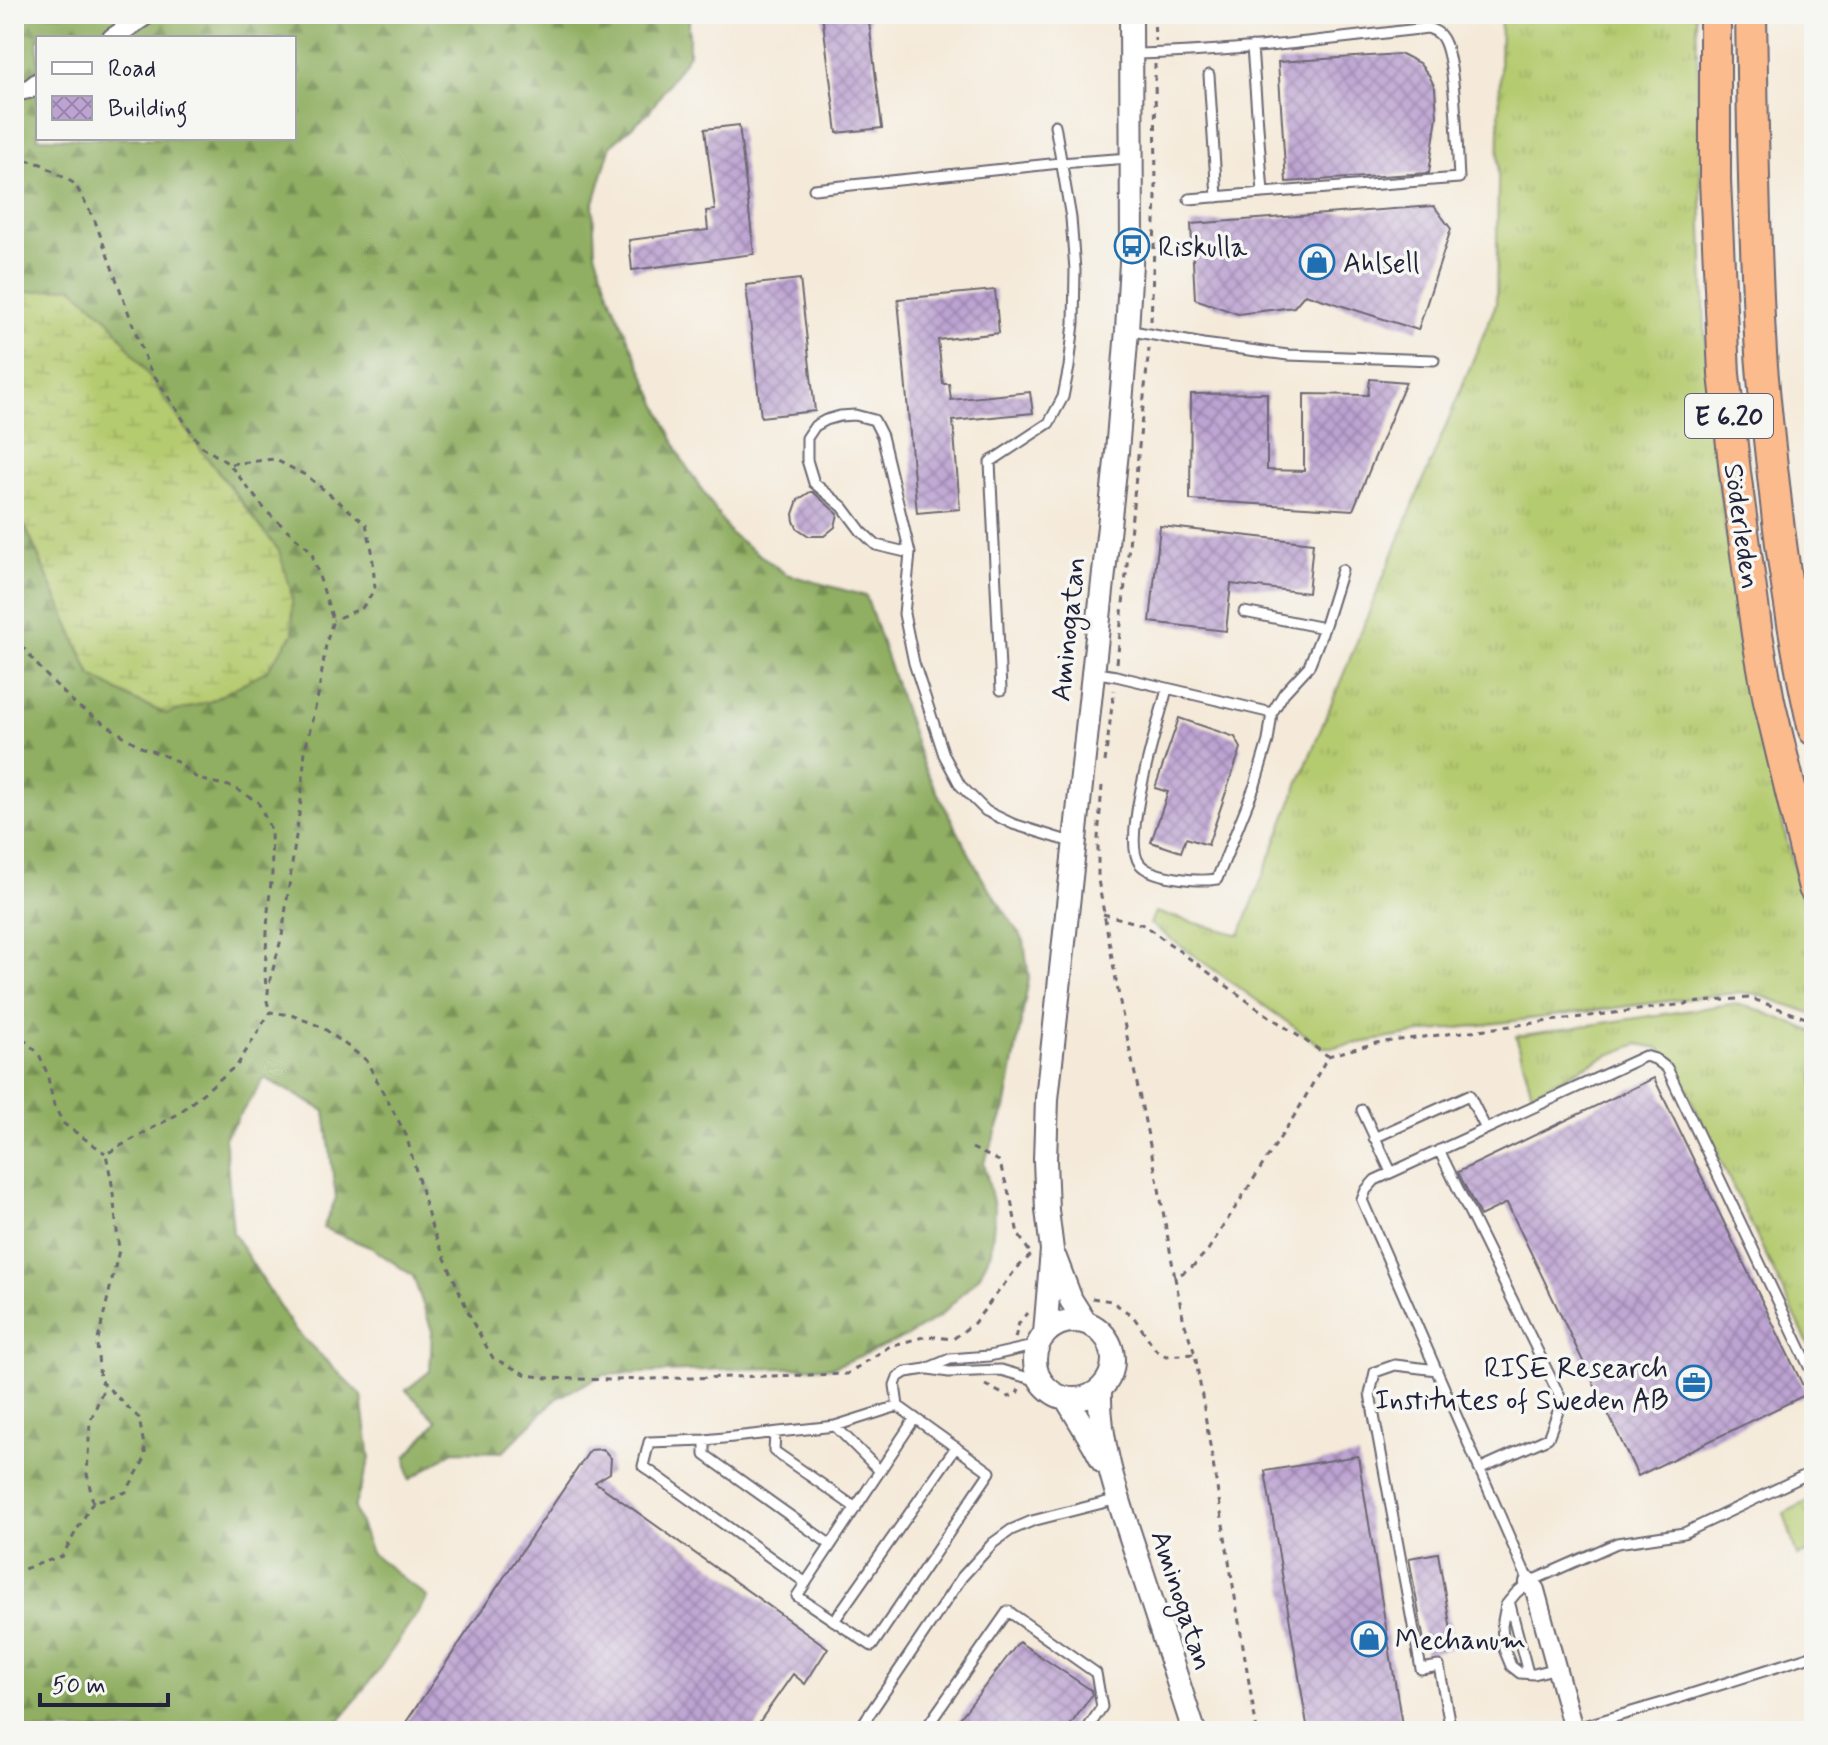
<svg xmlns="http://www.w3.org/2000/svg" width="1828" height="1745" font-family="Mynerve,sans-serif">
<defs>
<pattern id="grass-tufts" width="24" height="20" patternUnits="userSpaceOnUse" patternTransform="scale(2)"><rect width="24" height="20" fill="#b5cb6f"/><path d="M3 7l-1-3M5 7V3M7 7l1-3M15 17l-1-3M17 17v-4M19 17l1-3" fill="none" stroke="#9bae61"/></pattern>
<pattern id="forest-firs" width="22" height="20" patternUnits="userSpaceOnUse" patternTransform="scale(2)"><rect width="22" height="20" fill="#90af62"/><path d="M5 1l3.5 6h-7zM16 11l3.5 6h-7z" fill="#758e52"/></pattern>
<pattern id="wetland-marsh" width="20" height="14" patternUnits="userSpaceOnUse" patternTransform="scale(2)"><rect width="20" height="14" fill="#b5cb6f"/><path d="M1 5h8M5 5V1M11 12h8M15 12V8" fill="none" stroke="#9bae61"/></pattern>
<pattern id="building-cross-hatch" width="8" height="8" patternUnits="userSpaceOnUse" patternTransform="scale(2)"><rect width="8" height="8" fill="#bda3d2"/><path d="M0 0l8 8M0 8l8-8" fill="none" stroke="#9984ac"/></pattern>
</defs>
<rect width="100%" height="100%" fill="#f6f6f2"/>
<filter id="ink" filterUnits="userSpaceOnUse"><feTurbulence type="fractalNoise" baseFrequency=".0125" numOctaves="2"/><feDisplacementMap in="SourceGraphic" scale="16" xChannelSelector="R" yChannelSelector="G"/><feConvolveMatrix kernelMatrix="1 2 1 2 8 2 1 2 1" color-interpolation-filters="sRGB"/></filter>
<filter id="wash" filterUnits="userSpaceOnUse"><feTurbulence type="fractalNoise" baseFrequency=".006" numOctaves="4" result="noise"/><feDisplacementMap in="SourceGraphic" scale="32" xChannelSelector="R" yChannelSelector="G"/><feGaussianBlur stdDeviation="1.8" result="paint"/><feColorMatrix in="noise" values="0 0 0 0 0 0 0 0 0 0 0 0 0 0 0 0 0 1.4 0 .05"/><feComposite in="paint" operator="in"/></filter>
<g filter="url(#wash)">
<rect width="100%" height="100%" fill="#f5ead9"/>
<!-- grass -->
<path fill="url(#grass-tufts)" stroke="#6c7655" stroke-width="2" d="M1501 14H1696L1705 329 1714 448 1742 651 1786 837 1814 943V1014L1753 993 1723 994 1427 1032 1334 1047H1322L1150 924 1155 912 1240 935 1297 787 1496 304Z
M1731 1004 1748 1006 1814 1032V1356L1676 1068 1659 1048 1638 1044 1606 1056 1532 1093 1516 1036Z
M1814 1498V1551L1797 1556 1784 1513Z"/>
<!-- forest -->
<path fill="url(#forest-firs)" stroke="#59684e" stroke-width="2" fill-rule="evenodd" d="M14 14H689V54L649 112 611 145 593 206 595 252 613 304 681 458 731 534 786 574 866 596 923 765 981 876 1024 941 1029 979 1005 1109 984 1163 995 1211 991 1251 979 1277 939 1317 905 1337 865 1354 833 1367 727 1369 602 1375 557 1398 503 1452 454 1451 409 1480 406 1457 437 1421 406 1390 430 1371 432 1331 413 1276 372 1248 323 1228 336 1198 325 1111 265 1078 225 1137 233 1233 294 1329 362 1396 370 1459 354 1508 371 1553 428 1598 379 1669 332 1731H14V501L91 675 134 700 167 714 255 519 204 454 15 293 14 294ZM38 38H294V138H38Z"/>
<!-- wetland -->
<path fill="url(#wetland-marsh)" stroke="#6c7655" stroke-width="2" d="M72 287 110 321 204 454 279 551 292 594 293 634 266 671 211 701 167 714 134 700 91 675 14 501V294Z"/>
<g id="blocks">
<!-- building -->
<path fill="url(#building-cross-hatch)" d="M822 14H868L882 128 837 133Z
M1401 54 1419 63 1429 75 1435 88 1437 116 1429 173 1286 182 1278 62Z
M739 125 754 254 632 270 629 240 708 230 706 211 715 210 705 129Z
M1434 206 1451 229 1418 330 1305 294 1294 307 1238 314 1195 299 1191 224Z
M800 279 815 411 761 417 746 285Z
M995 290 999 333 938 340 943 384H949L951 400 1030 392 1033 413 953 421 960 509 917 513 898 299Z
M1370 379 1406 382 1353 510 1190 500 1191 394 1267 393V470L1304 471V394L1368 395Z
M810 492H813L838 514 835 527 824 536H809L797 528 794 521 793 514 798 500Z
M1160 526 1313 543 1308 593 1231 584 1226 631 1150 622Z
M1179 718 1235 737 1241 748 1208 845 1186 838 1181 852 1151 842 1168 792 1155 788Z
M1654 1078 1807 1394 1638 1476 1507 1203 1480 1216 1458 1172Z
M603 1449 611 1458 610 1473 595 1482 828 1648 805 1684 793 1674 753 1731H400L590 1450Z
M1358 1456 1403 1731H1308L1265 1471Z
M1438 1553 1454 1648 1426 1653 1409 1558Z
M1019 1642 1091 1690 1092 1695 1066 1731H950Z"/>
</g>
</g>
<g filter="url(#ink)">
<use href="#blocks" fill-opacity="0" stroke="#6c6872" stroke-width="2"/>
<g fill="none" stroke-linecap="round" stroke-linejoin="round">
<!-- service casing -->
<g stroke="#6c6872" stroke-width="13">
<path id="service" d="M1132 54C1231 53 1330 39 1428 28 1435 31 1439 32 1443 39 1456 62 1457 148 1459 178L1263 193 1252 47
M1209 75 1217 197
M814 189 1060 163 1130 158
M1189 199 1263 193
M1127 330 1203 344 1288 355 1434 360
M910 553 876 545 861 531 843 507 814 483 807 460V438L815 426 826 420 840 416 855 415 874 420 882 436 910 553 904 614 914 663 944 755 960 785 986 811 1013 824 1074 843
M1244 612 1324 628
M1092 672 1116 676 1272 713
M1167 689C1159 721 1120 841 1140 864 1151 878 1200 882 1217 879L1255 785 1268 741 1272 713 1284 693 1309 666 1324 628 1342 570
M1001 690 990 462 1049 423 1063 397 1069 367 1074 323 1075 270 1071 218 1055 125
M1362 1110 1391 1172
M1374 1138 1469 1095 1486 1129
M1439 1150 1562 1401 1548 1438 1479 1469
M929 1369 949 1372 1001 1370 1042 1382
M1437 1370 1395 1365 1375 1372 1370 1394 1421 1669 1439 1666 1451 1731
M915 1418 797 1596 872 1646 990 1472 898 1406 895 1385 898 1377 906 1372 926 1369 950 1359 989 1356 1038 1345
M835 1426 880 1471
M775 1434 774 1451 856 1508
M705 1440V1455L831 1545
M1529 1582 1362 1200 1366 1190 1375 1180 1645 1056 1655 1059 1667 1068 1814 1377
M806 1583 643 1466 649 1442 705 1440 835 1426 898 1406
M1509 1601 1528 1673
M834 1621 956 1447
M1557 1668 1534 1674 1520 1673 1511 1666 1504 1649 1502 1626 1506 1605 1516 1593 1529 1582 1617 1543 1684 1533 1814 1471
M1573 1729 1666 1702 1814 1655
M858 1731 962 1577 993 1543 1011 1530 1032 1521 1118 1499
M924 1731 1008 1611 1096 1673 1102 1707 1086 1731"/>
</g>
<!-- minor casing -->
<g stroke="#6c6872" stroke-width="22">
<path id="minor" d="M112 38 148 14
M14 92 29 89 38 82
M1529 1582 1535 1590 1573 1729"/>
</g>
<!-- tertiary casing -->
<g stroke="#6c6872" stroke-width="26">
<path id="tertiary" d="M1055 1258 1071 1300 1085 1322
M1035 1360a39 39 0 1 1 78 0a39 39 0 1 1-78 0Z
M1045 1333 1052 1250 1047 1210 1045 1160 1047 1099 1117 452 1127 330 1132 246 1131 14
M1100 1389C1098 1445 1120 1504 1137 1556 1156 1614 1175 1673 1194 1731
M1066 1398 1093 1443 1103 1462"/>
</g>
<!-- trunk casing -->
<g stroke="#6c6872" stroke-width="34">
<path id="trunk" d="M1715 14V180L1724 374 1735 472 1757 634 1769 701 1814 888
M1751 14C1753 127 1754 240 1761 353 1765 409 1772 465 1778 521 1787 591 1798 662 1814 730"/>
</g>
<!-- path -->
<path stroke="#6c6872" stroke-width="3" stroke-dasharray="6 6" stroke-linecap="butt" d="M1154 14 1155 41
M14 157 41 164 75 184 95 221 148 366 200 445 229 464 267 512 311 551 333 620 326 644 319 691 305 750 301 800 282 936 269 984 267 1001 270 1012
M1151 321 1156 197 1155 64
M231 464 274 459 307 476 366 524 372 550 375 589 362 608 333 620
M14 637 45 674 77 706 141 747 173 759 198 779 233 787 258 802 271 830 272 873 268 911 265 973 266 989
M1117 663 1149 348
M1105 762 1114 690
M1102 786 1098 838V880L1122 1013 1158 1183 1175 1278
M1103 914 1144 925 1257 1008 1328 1056
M14 1030 39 1054 47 1073 54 1106 64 1124 105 1153
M972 1148 999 1161 1011 1200 1018 1234 1031 1254
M1092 1298 1111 1301 1133 1316 1156 1350 1166 1356 1195 1354
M1015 1338 1019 1323 1027 1313
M985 1385 1009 1397 1017 1394 1019 1389
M93 1502 87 1474 90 1422 105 1385
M14 1574 15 1572 62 1556 93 1502 126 1492 146 1457 139 1418 100 1380 97 1344 119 1250 112 1184 106 1154 178 1114 238 1064 270 1012 291 1015 322 1027 366 1060 406 1135 432 1228 473 1323 493 1358 527 1375 547 1378 611 1380 847 1374 890 1346 927 1336 953 1339 974 1323 1016 1269 1032 1254
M1257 1731 1195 1354 1184 1322 1175 1278 1193 1266 1208 1250 1298 1110 1328 1056 1376 1043 1701 1002 1750 998 1814 1021"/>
<!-- service -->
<use href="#service" stroke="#fff" stroke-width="9"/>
<!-- minor -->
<use href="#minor" stroke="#fff" stroke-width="18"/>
<!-- tertiary -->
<use href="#tertiary" stroke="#fff" stroke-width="22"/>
<!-- trunk -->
<use href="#trunk" stroke="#fbbb8c" stroke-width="30"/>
</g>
</g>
<!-- icons -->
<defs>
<g id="bus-ring" transform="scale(1.8)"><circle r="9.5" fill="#f6f6f2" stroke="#1f6fb2" stroke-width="1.5"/><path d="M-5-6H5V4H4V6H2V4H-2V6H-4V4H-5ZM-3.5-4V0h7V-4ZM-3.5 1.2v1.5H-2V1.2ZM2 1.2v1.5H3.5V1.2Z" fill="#1f6fb2"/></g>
<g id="shop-ring" transform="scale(1.8)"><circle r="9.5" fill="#f6f6f2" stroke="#1f6fb2" stroke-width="1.5"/><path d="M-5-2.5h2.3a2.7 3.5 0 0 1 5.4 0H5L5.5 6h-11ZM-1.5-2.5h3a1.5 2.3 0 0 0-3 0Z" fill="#1f6fb2"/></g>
<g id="office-ring" transform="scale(1.8)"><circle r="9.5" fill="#f6f6f2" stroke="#1f6fb2" stroke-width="1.5"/><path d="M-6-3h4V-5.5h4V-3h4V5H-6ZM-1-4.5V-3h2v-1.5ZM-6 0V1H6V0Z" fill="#1f6fb2"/></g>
</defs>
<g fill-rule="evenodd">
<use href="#bus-ring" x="1132" y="246"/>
<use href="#shop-ring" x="1317" y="262"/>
<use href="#office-ring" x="1694" y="1383"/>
<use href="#shop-ring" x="1369" y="1639"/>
</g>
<g text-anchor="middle" stroke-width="7" stroke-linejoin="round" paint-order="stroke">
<!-- shield labels -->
<rect fill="#f6f6f2" stroke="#626272" stroke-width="2" x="1685" y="394" width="88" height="44" rx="6"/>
<g font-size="26" font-weight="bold" fill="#22223b">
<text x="1729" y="425">E 6.20</text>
</g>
<!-- poi labels -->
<g font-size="28" fill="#22223b" stroke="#f6f6f2" text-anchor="start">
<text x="1158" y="256">Riskulla</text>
<text x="1343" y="272">Ahlsell</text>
<text x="1668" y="1377" text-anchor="end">RISE Research<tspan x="1668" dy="32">Institutes of Sweden AB</tspan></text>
<text x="1395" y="1649">Mechanum</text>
</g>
<!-- street labels -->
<g font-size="28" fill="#22223b" stroke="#f6f6f2">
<text transform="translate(1743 526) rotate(82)" y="10">Söderleden</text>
<text transform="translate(1067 629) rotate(-84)" y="10">Aminogatan</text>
<text transform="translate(1183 1600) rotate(72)" y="10">Aminogatan</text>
</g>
</g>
<!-- margin -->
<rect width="1828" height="1745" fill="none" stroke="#f6f6f2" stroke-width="48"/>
<!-- legend -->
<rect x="36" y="36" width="260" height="104" fill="#f6f6f2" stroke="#a1a1a9" stroke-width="2"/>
<rect x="52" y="62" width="40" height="12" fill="#ffffff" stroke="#a1a1a9" stroke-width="2"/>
<text x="108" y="76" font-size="24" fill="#22223b">Road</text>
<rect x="52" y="96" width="40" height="24" fill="url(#building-cross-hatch)" stroke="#a1a1a9" stroke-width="2"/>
<text x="108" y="116" font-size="24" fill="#22223b">Building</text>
<!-- scale -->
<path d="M40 1693v12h128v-12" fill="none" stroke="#22223b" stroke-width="4"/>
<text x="52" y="1693" font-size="24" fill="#22223b" stroke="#f6f6f2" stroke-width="6" paint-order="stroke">50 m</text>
</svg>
